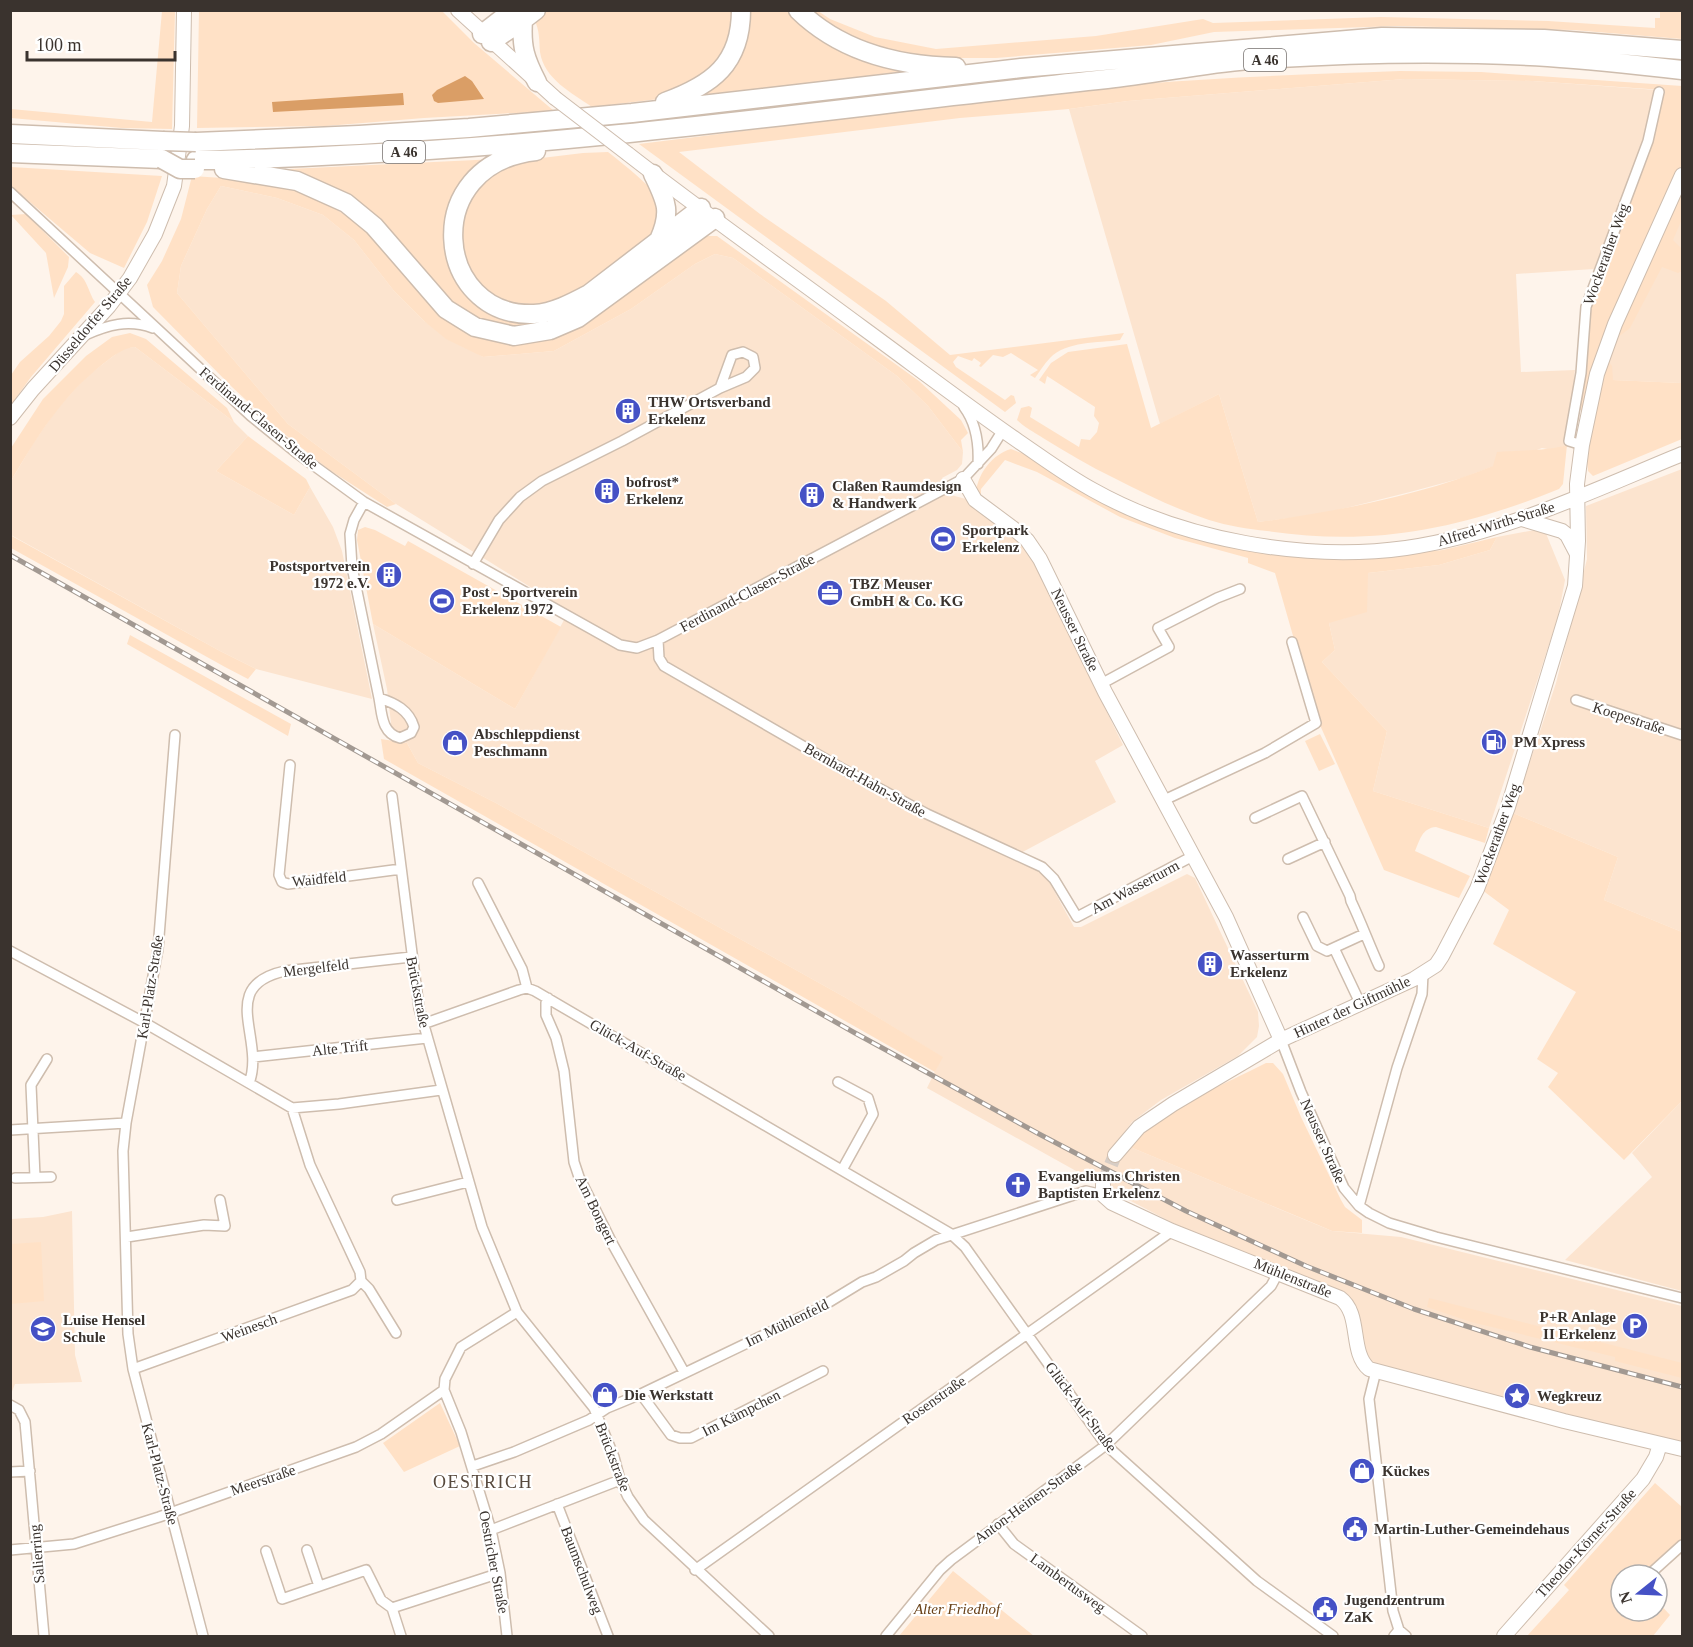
<svg xmlns="http://www.w3.org/2000/svg" width="1693" height="1647" font-family="Georgia,serif">
<rect width="100%" height="100%" fill="#fef4eb"/>
<!-- built -->
<path fill="#fce4cf" d="M1405 79 1532 81 1657 90 1644 140 1594 269 1516 274 1521 372 1575 370 1567 445 1553 450 1542 448 1462 478 1410 492 1322 514 1258 522 1219 394 1160 424 1069 109 1128 101Z
M221 186 277 198 323 215 354 240 394 291 424 321 483 357 554 351 631 309 695 264 715 254 733 258 897 376 928 406 963 452 962 464 957 470 942 478 951 495 966 499 1013 533 1033 561 1123 745 1095 761 1116 802 1017 855 1038 868 1046 876 1074 927H1081L1187 874 1195 878 1258 1012 1259 1026 1257 1037 1238 1056 1161 1100 1132 1122 1111 1150 1130 1147 1332 1231 1401 1237 1682 1306V1442L1406 1376 1366 1360 1359 1320 1354 1304 1348 1296 1175 1224 1121 1196 927 1088 942 1057 848 999 496 803 418 763 407 743 393 740 387 689 373 624 515 709 569 611 396 504 288 424 177 293 181 266 207 209Z
M1682 216V383L1612 380 1606 358Z
M135 347 234 422 248 436 216 471 294 515 310 487 333 527 342 551 372 699 256 669 220 651 11 535V481L34 442 57 409 86 377 124 348Z
M1682 469V932L1604 900 1618 857 1513 813 1556 683 1587 559 1586 506Z
M1540 529 1545 531 1565 580 1558 617 1489 828 1373 791 1387 731 1322 662 1335 650 1329 623 1368 573 1439 565 1490 550 1497 537Z
M1682 1101V1291L1565 1260 1652 1177 1632 1153Z
M72 1211 75 1355 82 1382 15 1384 11 1394V1219L43 1217Z"/>
<!-- green -->
<path fill="#ffe1c6" d="M199 10 442 11 474 43 554 111 424 118 326 126 197 128Z
M543 10H735L733 37 705 81 659 99 592 107C572 93 544 79 540 52 539 40 540 31 534 19Z
M1660 10 1682 11V39L1573 30 1398 26 1214 32 1151 45 996 58H937L908 55 857 43 808 11H818L830 19 875 37 936 49 1096 36 1203 19 1213 23 1381 17 1548 21 1655 28V18H1660Z
M162 11H175L172 129 122 128 11 118V109L152 122Z
M743 11H787L804 26 915 70 695 97 713 85Z
M1400 71 1481 72 1682 86V164L1599 348 1584 406 1582 410H1578L1590 308 1663 90 1532 81 1405 79 1128 101 1069 109 960 118 679 152 760 214 886 301 950 355 1124 333 1120 340C1098 343 1066 341 1050 358 1044 364 1040 371 1035 378L1030 375 1038 370 1011 353 1003 357 993 355 981 367 979 366 981 363 974 358 972 361 958 356 953 362 956 367 1005 400 1011 395 1014 396 1016 403 1005 412 639 144C806 124 973 98 1141 84 1227 77 1313 74 1400 71Z
M608 152C627 167 645 181 661 200L656 238 564 302 516 307 477 287 459 251 462 206 487 174 525 160 583 153Z
M496 159 488 164 448 242 494 312 597 299 529 331 457 315 389 234 268 170Z
M11 167 162 176 147 222 124 268 90 253 11 186Z
M192 176 238 179 284 186 322 200 368 230 436 312 462 329 522 342 704 236H717L919 381 961 420 968 433 961 440 963 452 928 406 897 376 733 258 715 254 695 264 631 309 554 351 483 357 446 339 424 321 394 291 354 240 323 215 277 198 221 186 207 209 181 266 177 293 288 424 396 504 387 507 328 469 272 424 232 387 153 307 147 285 162 261 181 219Z
M1682 185V219L1673 240 1682 249V271L1678 273 1662 267 1630 328 1613 341Z
M26 214 69 257 68 267 54 298 46 253 11 215Z
M76 272C88 279 88 292 95 302L31 377 11 405V375L20 362 49 336 61 321 64 314V286Z
M130 333 146 339 227 408 234 422 135 347C122 348 114 356 103 364 63 395 36 438 11 481V448L43 399 86 356 112 337Z
M1127 344 1151 428 1219 394 1258 522C1335 512 1422 495 1493 466L1497 452C1518 450 1549 451 1567 445L1563 484 1559 489C1460 529 1374 547 1267 531 1248 529 1228 526 1209 520 1176 509 1145 494 1114 478 1089 466 1066 452 1043 438 1034 432 1024 427 1017 420L1021 408 1029 406 1032 408 1030 417 1079 447 1081 439 1090 440 1097 432 1099 423 1094 416 1095 407 1047 376 1045 384 1039 380 1051 363 1068 352Z
M1606 358 1612 366 1613 380 1682 383V439L1593 476 1588 471C1583 434 1597 394 1606 358Z
M248 436 306 479 310 487 294 515 216 471Z
M1011 449 1024 454 1055 475 1100 500 1248 550 1282 555 1321 557 1395 555 1443 550 1497 537 1490 550 1439 565 1368 573 1367 612 1329 623 1335 650 1322 662 1387 731 1373 791 1489 828 1485 843 1436 827C1422 828 1420 840 1415 851L1470 876 1459 898 1384 870 1316 716 1275 573 1248 563V558L1175 538 1120 517 1037 472 1005 460 981 489V497L976 492C978 473 993 454 1011 449Z
M365 527 375 530 405 546 408 541 561 627 515 709 373 624 357 540 358 530Z
M10 535 220 651 256 669 248 679 225 667 11 548Z
M130 635 291 724 288 736 127 644Z
M1320 734 1335 764 1319 771 1305 741Z
M381 739 407 743 418 763 496 803 848 999 943 1057 935 1072 384 759Z
M1513 813 1618 857 1604 900 1682 932V1101L1624 1160 1548 1087 1558 1073 1537 1059 1576 992 1493 944 1509 910 1482 890Z
M1266 1063H1273L1283 1074 1301 1117 1341 1200 1345 1207 1362 1220V1233L1332 1231 1318 1225 1130 1147C1158 1111 1225 1084 1266 1063Z
M41 1242 44 1301 11 1304V1244Z
M1429 1298 1682 1363V1378L1615 1361V1357L1471 1322 1427 1307Z
M440 1403 460 1446 404 1472 383 1443Z
M1655 1483 1682 1507V1541L1651 1575H1621V1611H1657V1601L1670 1615 1653 1636H1527L1569 1590 1564 1585Z
M953 1571 1034 1636H899Z"/>
<!-- water -->
<path fill="#da9e66" d="M465 76 472 81 484 99 438 103 434 101 432 95 437 90Z
M403 93 404 105 273 112 272 102Z"/>
<g fill="none" stroke-linecap="round" stroke-linejoin="round">
<!-- secondary-tunnel -->
<path stroke="#d7cdc5" stroke-width="14" stroke-dasharray="14 7" stroke-linecap="butt" d="M1103 1184 1115 1155"/>
<!-- street casing -->
<g stroke="#cebdae" stroke-width="12">
<path id="street" d="M10 192 251 416 298 454 364 502 620 645 637 648 658 640 963 479 991 449 1003 430
M85 335C108 325 128 319 153 328
M964 407C976 423 979 444 978 464
M1582 445 1569 441 1581 373 1586 307 1648 141 1659 92
M364 502 354 520 350 534 352 567 379 698C395 703 409 710 414 727L411 733 400 738C381 733 382 713 379 698
M473 564 499 520 520 497 542 481 622 441 720 388 746 377 755 368 753 357 743 352 732 355 720 388
M658 640 659 658 664 666 841 768 927 814 1042 867 1054 879 1077 917 1193 856
M1101 684 1169 647 1158 628 1217 598 1240 589
M1576 700 1682 735
M175 735 158 949 126 1123 123 1151 128 1334 133 1369 203 1636
M290 765 279 875 282 882 288 884 401 869
M392 796 419 1008 482 1227 517 1312 594 1408 614 1457 620 1480 628 1497 644 1520 769 1636
M1162 801 1265 753 1316 723 1292 642
M1255 818 1302 796 1350 896 1351 901C1361 922 1369 944 1379 966
M1288 859 1325 842
M478 883 522 969 527 988
M1303 917 1317 946 1327 951 1364 934
M1334 948 1360 1003
M10 951 145 1023 292 1108 339 1104 441 1090
M548 998 546 1003V1015L556 1038 564 1071 574 1162 579 1177 612 1243 684 1372
M423 1024 519 990 527 988 535 991 951 1234 965 1247 1106 1445 1257 1581 1333 1636
M1281 1040 1301 1092 1344 1188 1359 1206 1369 1213 1389 1223 1436 1237 1682 1298
M253 1057 427 1038
M838 1082 868 1098 873 1114 842 1170
M249 1083C266 1039 216 986 285 971L411 957
M10 1130 126 1123
M35 1177 31 1085 47 1059
M15 1178 51 1177
M397 1200 468 1182
M1359 1206 1397 1068 1422 994 1423 974
M127 1237 204 1225 225 1226 220 1200
M361 1281 369 1289 396 1333
M133 1369 352 1290 361 1281 360 1272 310 1165 292 1108
M1376 1371 1369 1399 1393 1611 1399 1630
M641 1394 671 1435 680 1438H691L823 1371
M10 1405 19 1410 25 1422 44 1636
M473 1466 514 1452 589 1420 607 1408 641 1394 816 1310 862 1282 876 1277 904 1261 914 1253 936 1240 1086 1191 1103 1195
M10 1472 30 1471
M557 1504 608 1636
M998 1524 1014 1544 1142 1636
M491 1530 620 1480
M10 1550 74 1544 159 1517 356 1447 381 1434 444 1390
M307 1550 319 1586
M266 1551 282 1599 366 1570 381 1600 392 1608
M695 1570 1172 1231
M1651 1573 1682 1545
M401 1636 392 1608 500 1573
M507 1636 500 1573 491 1530 461 1432 444 1390 445 1379 461 1347 517 1312
M886 1636 940 1570 951 1560 1106 1445 1271 1286 1278 1273
M1394 1636 1399 1630 1406 1636"/>
</g>
<!-- secondary casing -->
<g stroke="#cebdae" stroke-width="16">
<path id="secondary" d="M458 10 555 98
M628 154C705 214 785 270 863 328 915 366 966 405 1018 441 1043 458 1067 476 1093 490 1182 540 1305 562 1406 548 1503 534 1592 491 1682 454
M10 418 33 389 109 306 130 278 155 234 174 186 182 126 184 10
M963 479 975 500 1014 529 1027 540 1040 559 1105 692 1226 917 1281 1040
M1522 519 1562 531 1567 535 1577 554
M1115 1155 1139 1127 1173 1104 1281 1040 1414 979 1436 965 1442 956 1477 889 1508 807 1575 586 1578 541 1577 484 1582 445 1597 374 1615 324 1682 175
M1103 1184V1195L1112 1203 1172 1231 1340 1298C1362 1314 1349 1352 1369 1369L1564 1421 1682 1449
M1504 1636 1643 1479 1656 1457 1660 1444"/>
</g>
<!-- highway casing -->
<g stroke="#cebdae" stroke-width="21">
<path id="highway" d="M536 10 523 20C521 47 525 59 537 82
M798 10C841 52 898 66 956 67
M482 34 513 10
M491 42 523 20
M665 102C712 85 741 64 741 10
M10 134 163 141
M196 142 359 135 469 128 632 113 1021 68 1382 37 1544 39 1682 50
M536 151C418 164 434 318 534 314 553 313 572 303 589 294L701 208
M10 153 162 159
M196 160C251 160 306 157 361 154 610 142 858 105 1107 79 1154 74 1201 64 1248 60 1347 53 1449 51 1548 57 1593 60 1638 65 1682 70
M224 169 297 181 346 203 374 226 446 309 475 327 514 336 550 330 578 318 715 218
M653 174C666 201 672 211 659 240"/>
</g>
<!-- street -->
<use href="#street" stroke="#fff" stroke-width="9"/>
<!-- secondary -->
<use href="#secondary" stroke="#fff" stroke-width="14"/>
<!-- highway -->
<use href="#highway" stroke="#fff" stroke-width="18"/>
<!-- rail casing -->
<g stroke="#a29992" stroke-width="5">
<path id="rail" d="M10 555 855 1033 1041 1135 1186 1211 1306 1266 1414 1309 1530 1347 1682 1387"/>
</g>
<!-- rail -->
<use href="#rail" stroke="#fff" stroke-width="3" stroke-dasharray="9" stroke-linecap="butt"/>
<!-- secondary-bridge casing -->
<g stroke="#cebdae" stroke-width="16" stroke-linecap="butt">
<path id="secondary-bridge" d="M555 98 628 154"/>
</g>
<!-- highway-bridge casing -->
<g stroke="#cebdae" stroke-width="21" stroke-linecap="butt">
<path id="highway-bridge" d="M163 141 196 142
M162 159 180 169H195"/>
</g>
<!-- secondary-bridge -->
<use href="#secondary-bridge" stroke="#fff" stroke-width="14"/>
<!-- highway-bridge -->
<use href="#highway-bridge" stroke="#fff" stroke-width="18"/>
</g>
<!-- icons -->
<defs>
<g id="building-disc" transform="scale(1.35)"><circle r="9.5" fill="#4551c5" stroke="#fff"/><path d="M-4-6H4V6H1V3H-1V6H-4ZM-2.5-4.3h1.7v1.8h-1.7ZM.8-4.3h1.7v1.8H.8ZM-2.5-1h1.7V.8h-1.7ZM.8-1h1.7V.8H.8Z" fill="#fff"/></g>
<g id="stadium-disc" transform="scale(1.35)"><circle r="9.5" fill="#4551c5" stroke="#fff"/><path d="M0-5a6.5 5 0 1 0 0 10a6.5 5 0 1 0 0-10ZM-3.5-1.8h7v3.6h-7Z" fill="#fff"/></g>
<g id="office-disc" transform="scale(1.35)"><circle r="9.5" fill="#4551c5" stroke="#fff"/><path d="M-6-3h4V-5.5h4V-3h4V5H-6ZM-1-4.5V-3h2v-1.5ZM-6 0V1H6V0Z" fill="#fff"/></g>
<g id="fuel-disc" transform="scale(1.35)"><circle r="9.5" fill="#4551c5" stroke="#fff"/><path d="M-5.5-6h7V0h2V4h1.3V-2.5L3-4.5l.8-.8L6-3V5H2.5V1h-1V6h-7ZM-4.2-4.7v3.2H.2V-4.7Z" fill="#fff"/></g>
<g id="shop-disc" transform="scale(1.35)"><circle r="9.5" fill="#4551c5" stroke="#fff"/><path d="M-5-2.5h2.3a2.7 3.5 0 0 1 5.4 0H5L5.5 6h-11ZM-1.5-2.5h3a1.5 2.3 0 0 0-3 0Z" fill="#fff"/></g>
<g id="church-disc" transform="scale(1.35)"><circle r="9.5" fill="#4551c5" stroke="#fff"/><path d="M-1.2-6h2.4v3.5h3.3v2.4h-3.3V6h-2.4V-.1h-3.3v-2.4h3.3Z" fill="#fff"/></g>
<g id="parking-disc" transform="scale(1.35)"><circle r="9.5" fill="#4551c5" stroke="#fff"/><path d="M-3.5-5.5H1a3.5 3.5 0 0 1 0 7H-1V5.5H-3.5ZM-1-3.4V-.6H.8a1.4 1.4 0 0 0 0-2.8Z" fill="#fff"/></g>
<g id="school-disc" transform="scale(1.35)"><circle r="9.5" fill="#4551c5" stroke="#fff"/><path d="M0-5L7-2L0 1L-7-2ZM-4 1L0 2.5L4 1V4Q0 6-4 4Z" fill="#fff"/></g>
<g id="sight-disc" transform="scale(1.35)"><circle r="9.5" fill="#4551c5" stroke="#fff"/><path d="M0-6L1.8-2.2L6-1.7L2.9 1.2L3.7 5.4L0 3.3L-3.7 5.4L-2.9 1.2L-6-1.7L-1.8-2.2Z" fill="#fff"/></g>
<g id="civic-disc" transform="scale(1.35)"><circle r="9.5" fill="#4551c5" stroke="#fff"/><path d="M-.6-6.5H3V-4.5H.6V-3L4-1V1h2V6H-6V1h2V-1L-.6-3ZM-1.2 2.5V6h2.4V2.5Z" fill="#fff"/></g>
</defs>
<g fill-rule="evenodd">
<use href="#building-disc" x="628" y="411"/>
<use href="#building-disc" x="607" y="491"/>
<use href="#building-disc" x="812" y="495"/>
<use href="#stadium-disc" x="943" y="539"/>
<use href="#building-disc" x="389" y="575"/>
<use href="#office-disc" x="830" y="593"/>
<use href="#stadium-disc" x="442" y="601"/>
<use href="#fuel-disc" x="1494" y="742"/>
<use href="#shop-disc" x="455" y="743"/>
<use href="#building-disc" x="1210" y="964"/>
<use href="#church-disc" x="1018" y="1185"/>
<use href="#parking-disc" x="1635" y="1326"/>
<use href="#school-disc" x="43" y="1329"/>
<use href="#shop-disc" x="605" y="1395"/>
<use href="#sight-disc" x="1517" y="1396"/>
<use href="#shop-disc" x="1362" y="1471"/>
<use href="#civic-disc" x="1355" y="1529"/>
<use href="#civic-disc" x="1325" y="1609"/>
</g>
<g text-anchor="middle" stroke-width="4.5" stroke-linejoin="round" paint-order="stroke">
<!-- shield labels -->
<g fill="#fff" stroke="#75706d" stroke-width="1.5">
<rect x="1244" y="49" width="42" height="22" rx="4.5"/>
<rect x="383" y="141" width="42" height="22" rx="4.5"/>
</g>
<g font-size="14" font-weight="bold" fill="#3a332e">
<text x="1265" y="65">A 46</text>
<text x="404" y="157">A 46</text>
</g>
<!-- street labels -->
<g font-size="15" fill="#3a332e" stroke="#fff">
<text transform="translate(1606 254) rotate(-70)" y="5">Wockerather Weg</text>
<text transform="translate(90 324) rotate(-50)" y="5">Düsseldorfer Straße</text>
<text transform="translate(259 418) rotate(40)" y="5">Ferdinand-Clasen-Straße</text>
<text transform="translate(1496 524) rotate(-17)" y="5">Alfred-Wirth-Straße</text>
<text transform="translate(747 593) rotate(-28)" y="5">Ferdinand-Clasen-Straße</text>
<text transform="translate(1075 630) rotate(64)" y="5">Neusser Straße</text>
<text transform="translate(1629 718) rotate(18)" y="5">Koepestraße</text>
<text transform="translate(865 780) rotate(29)" y="5">Bernhard-Hahn-Straße</text>
<text transform="translate(1497 834) rotate(-70)" y="5">Wockerather Weg</text>
<text transform="translate(319 879) rotate(-6)" y="5">Waidfeld</text>
<text transform="translate(1135 887) rotate(-28)" y="5">Am Wasserturm</text>
<text transform="translate(316 968) rotate(-7)" y="5">Mergelfeld</text>
<text transform="translate(150 987) rotate(-81)" y="5">Karl-Platz-Straße</text>
<text transform="translate(418 992) rotate(79)" y="5">Brückstraße</text>
<text transform="translate(1352 1007) rotate(-25)" y="5">Hinter der Giftmühle</text>
<text transform="translate(340 1048) rotate(-6)" y="5">Alte Trift</text>
<text transform="translate(638 1050) rotate(30)" y="5">Glück-Auf-Straße</text>
<text transform="translate(1323 1141) rotate(66)" y="5">Neusser Straße</text>
<text transform="translate(596 1210) rotate(64)" y="5">Am Bongert</text>
<text transform="translate(1293 1278) rotate(22)" y="5">Mühlenstraße</text>
<text transform="translate(787 1323) rotate(-26)" y="5">Im Mühlenfeld</text>
<text transform="translate(249 1328) rotate(-20)" y="5">Weinesch</text>
<text transform="translate(934 1400) rotate(-35)" y="5">Rosenstraße</text>
<text transform="translate(1081 1407) rotate(53)" y="5">Glück-Auf-Straße</text>
<text transform="translate(741 1413) rotate(-27)" y="5">Im Kämpchen</text>
<text transform="translate(613 1457) rotate(69)" y="5">Brückstraße</text>
<text transform="translate(160 1474) rotate(75)" y="5">Karl-Platz-Straße</text>
<text transform="translate(263 1480) rotate(-19)" y="5">Meerstraße</text>
<text transform="translate(1028 1502) rotate(-36)" y="5">Anton-Heinen-Straße</text>
<text transform="translate(1586 1543) rotate(-48)" y="5">Theodor-Körner-Straße</text>
<text transform="translate(37 1554) rotate(-95)" y="5">Salierring</text>
<text transform="translate(494 1562) rotate(79)" y="5">Oestricher Straße</text>
<text transform="translate(582 1570) rotate(69)" y="5">Baumschulweg</text>
<text transform="translate(1068 1583) rotate(36)" y="5">Lambertusweg</text>
</g>
<!-- poi labels -->
<g font-size="15" font-weight="bold" fill="#3a332e" stroke="#fff" text-anchor="start">
<text x="648" y="407">THW Ortsverband<tspan x="648" dy="17">Erkelenz</tspan></text>
<text x="626" y="487">bofrost*<tspan x="626" dy="17">Erkelenz</tspan></text>
<text x="832" y="491">Claßen Raumdesign<tspan x="832" dy="17">&amp; Handwerk</tspan></text>
<text x="962" y="535">Sportpark<tspan x="962" dy="17">Erkelenz</tspan></text>
<text x="370" y="571" text-anchor="end">Postsportverein<tspan x="370" dy="17">1972 e.V.</tspan></text>
<text x="850" y="589">TBZ Meuser<tspan x="850" dy="17">GmbH &amp; Co. KG</tspan></text>
<text x="462" y="597">Post - Sportverein<tspan x="462" dy="17">Erkelenz 1972</tspan></text>
<text x="474" y="739">Abschleppdienst<tspan x="474" dy="17">Peschmann</tspan></text>
<text x="1514" y="747">PM Xpress</text>
<text x="1230" y="960">Wasserturm<tspan x="1230" dy="17">Erkelenz</tspan></text>
<text x="1038" y="1181">Evangeliums Christen<tspan x="1038" dy="17">Baptisten Erkelenz</tspan></text>
<text x="1616" y="1322" text-anchor="end">P+R Anlage<tspan x="1616" dy="17">II Erkelenz</tspan></text>
<text x="63" y="1325">Luise Hensel<tspan x="63" dy="17">Schule</tspan></text>
<text x="624" y="1400">Die Werkstatt</text>
<text x="1537" y="1401">Wegkreuz</text>
<text x="1382" y="1476">Kückes</text>
<text x="1374" y="1534">Martin-Luther-Gemeindehaus</text>
<text x="1344" y="1605">Jugendzentrum<tspan x="1344" dy="17">ZaK</tspan></text>
</g>
<!-- park labels -->
<g font-size="15" font-style="italic" fill="#694117" stroke="#fff">
<text x="957" y="1614">Alter Friedhof</text>
</g>
<!-- quarter labels -->
<g font-size="18" letter-spacing="1.5" fill="#584a3e" stroke="#fff">
<text x="483" y="1488">OESTRICH</text>
</g>
</g>
<!-- border -->
<rect width="1693" height="1647" fill="none" stroke="#3a332e" stroke-width="24"/>
<!-- north arrow -->
<g transform="translate(1639 1593) rotate(252)"><circle r="28" fill="#ffffff" stroke="#b0adab" stroke-width="1.5"/>
<path d="M0-4.5L10 22L0 15L-10 22Z" fill="#4551c5"/>
<text y="-9" font-size="16" font-weight="bold" text-anchor="middle" fill="#3a332e">N</text>
</g>
<!-- scale -->
<path d="M27 51v9h148v-9" fill="none" stroke="#3a332e" stroke-width="3"/>
<text x="36" y="51" font-size="18" fill="#3a332e" stroke="#ffffff" stroke-width="4.5" paint-order="stroke">100 m</text>
</svg>
